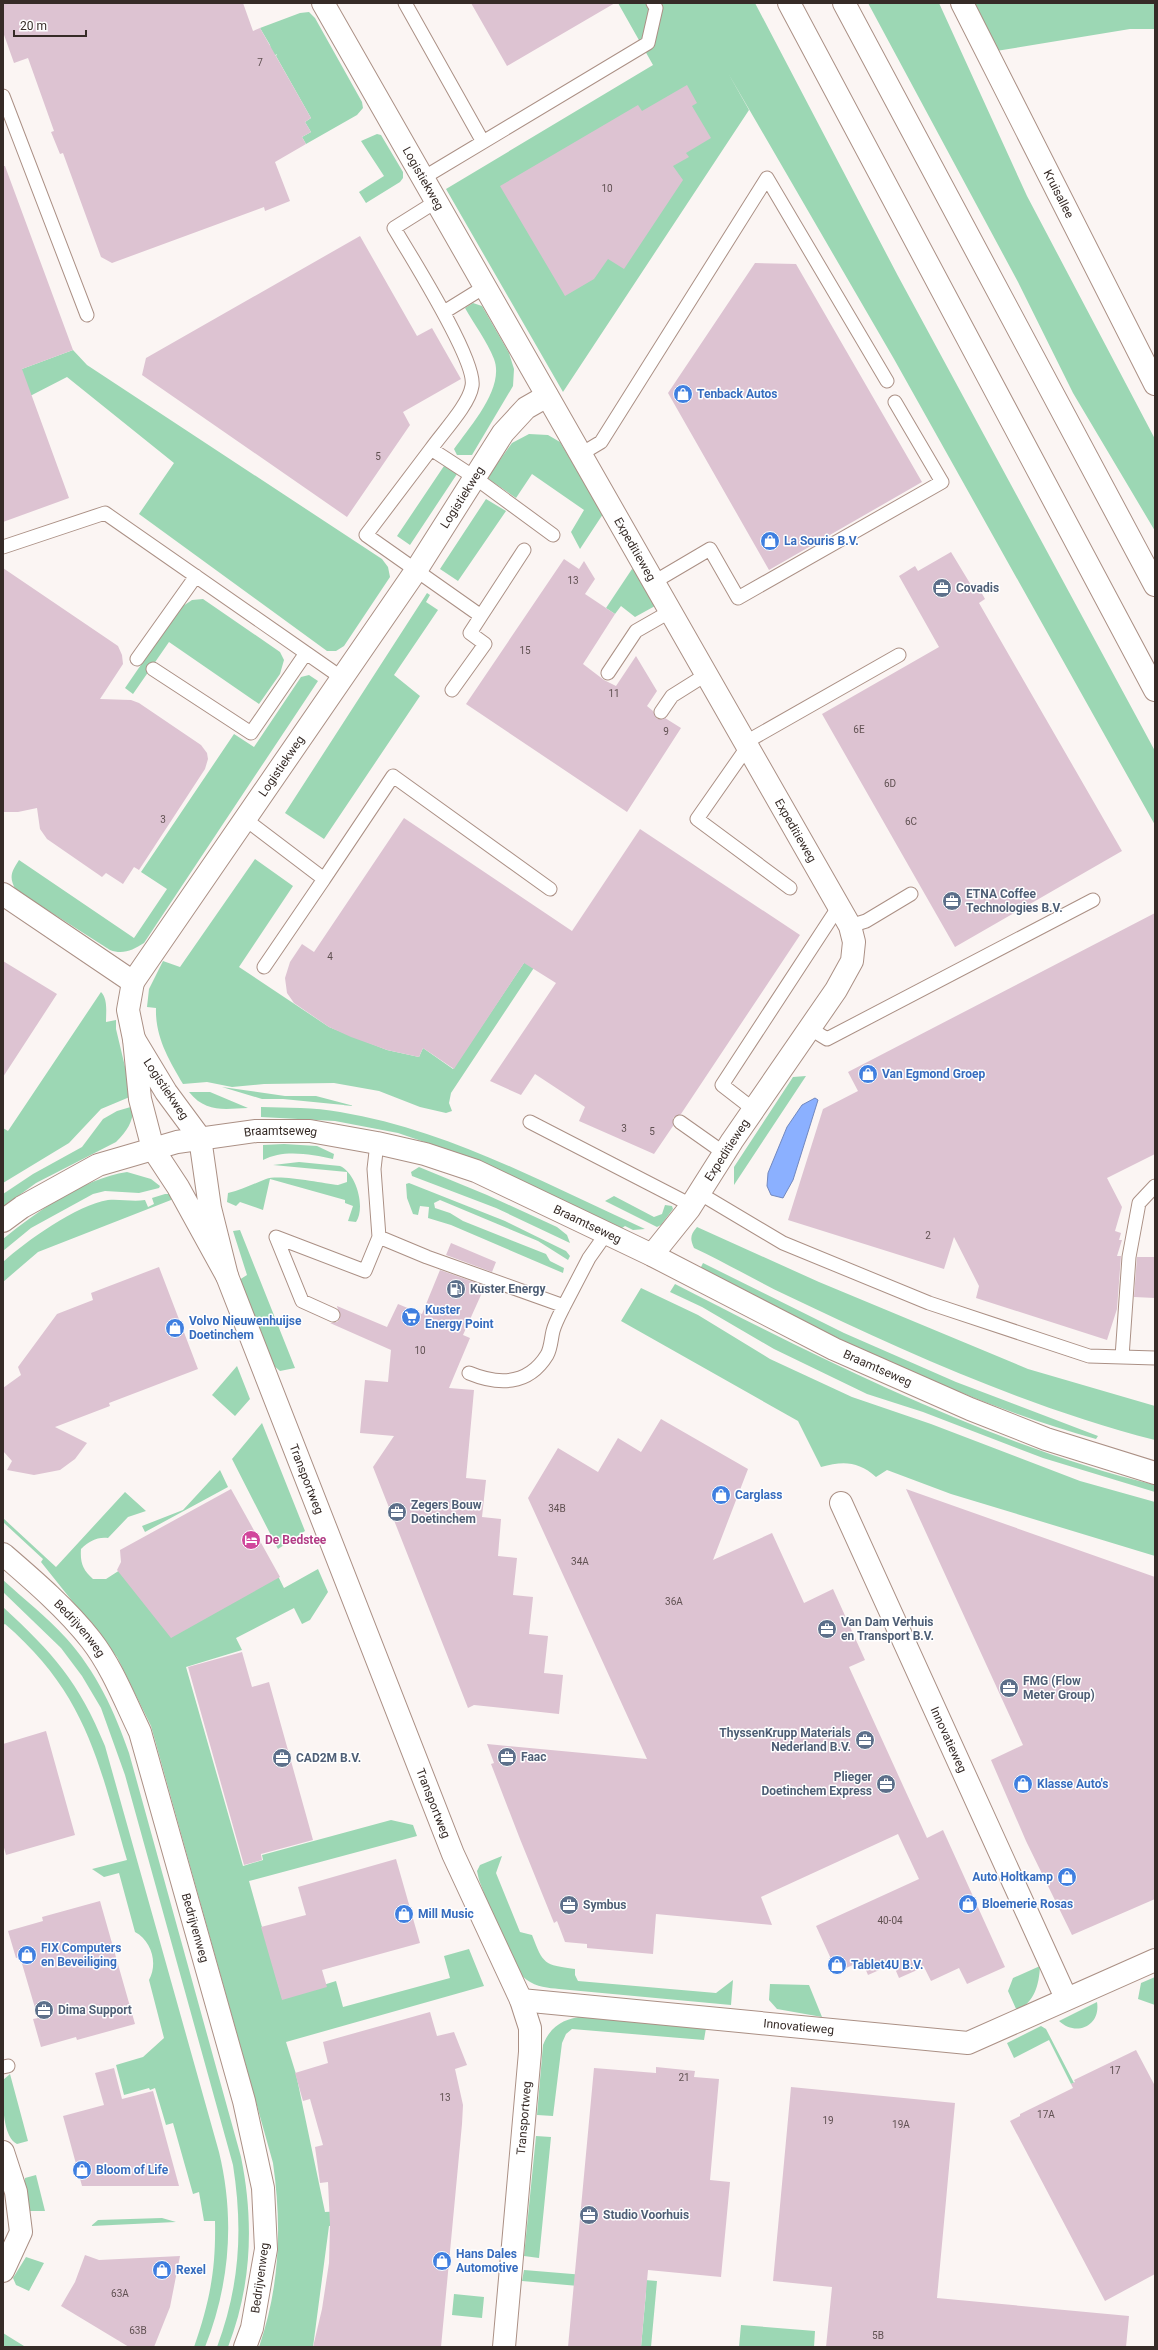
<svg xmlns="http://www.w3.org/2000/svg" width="1158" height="2350" font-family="Roboto,sans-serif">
<rect width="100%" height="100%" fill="#fbf5f3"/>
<!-- green -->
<path fill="#9cd7b4" d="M618 3H755L898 276 1155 751V825L894 359 728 73 749 110 563 392 446 189 653 65Z
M868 3H939L1027 196 1155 439V531L1073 393 1018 282Z
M968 3H1155V29H1130L990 52Z
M309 12 315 18 362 102 363 108 357 115 306 144 302 137 311 132 305 122 311 118 276 56 277 54 272 57 270 45 260 28 300 13Z
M377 134 381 135 403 172V178L400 182 366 203 359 192 384 176 361 141Z
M473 303 482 306 509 353 514 369 513 386 472 455H457L454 449C470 426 505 388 494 359 487 341 474 324 465 308Z
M73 350 87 365 382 559 388 567 390 577 344 646 336 651H327L139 514 174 463 67 377 32 395 3 406V376Z
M529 434 548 435 560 442 603 514 580 549 571 532 584 510 532 474 516 498 487 478 512 443Z
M444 466 457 474 410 545 397 536Z
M486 499 506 511 458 581 440 569Z
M632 569 637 571 655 606 635 617 621 606 615 614 606 608Z
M427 593 430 595 426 602 438 610 394 675 420 696 324 839 285 813Z
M203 599 280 652 284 660 280 674 259 704 169 642 133 694 125 688 180 608 192 600Z
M309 675 318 681 144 943C133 950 123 955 110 950L16 890C8 877 12 871 19 860L134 938 167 889 141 872 234 734 254 747 301 677Z
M255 859 293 886 239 967 329 1027 387 1050 419 1057 423 1048 453 1069 552 921 561 927 451 1093 449 1103 452 1111 446 1113 420 1107 379 1091 334 1083 264 1084 232 1087 207 1082 183 1084C169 1060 155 1037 156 1008L147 1007 149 989 163 961 180 967Z
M101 992C108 999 106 1012 106 1022L116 1020V1029L132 1096 101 1109 69 1143 3 1183V1128L8 1131Z
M806 1076 734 1185V1167L793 1077Z
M222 1087 285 1096H316L354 1106 283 1099H262Z
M189 1092H210L248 1108C224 1109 206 1113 189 1092Z
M134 1106C133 1122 127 1131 116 1142L36 1183 3 1207V1194L33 1174 82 1147 103 1119 117 1111Z
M261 1107C287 1108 314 1107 340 1112 449 1130 545 1184 645 1229L633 1230 625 1226 622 1228 501 1172 454 1152 398 1133 335 1121 261 1117Z
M284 1144 317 1146 334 1154 333 1159C311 1154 283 1149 263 1160V1145Z
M299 1162 340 1166C356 1173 366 1207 356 1222L348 1221 353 1206 345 1203V1200L270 1179 263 1210 240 1202 236 1206 227 1202 228 1193C242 1190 253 1184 266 1179 279 1174 321 1183 338 1185L347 1182V1172L273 1165Z
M419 1167 487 1195 557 1227 567 1235 570 1243 496 1208 412 1176 411 1172Z
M127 1172 151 1179 160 1186 159 1188 139 1193 105 1191 93 1194 31 1228 3 1251V1239C38 1211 82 1179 127 1172Z
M409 1183 505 1221 566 1251 570 1256 568 1260 538 1241 440 1200 434 1203 435 1208 450 1213 463 1221 546 1254 550 1261 564 1268 563 1273 451 1225 428 1218 429 1207 420 1206 418 1215 413 1214 407 1198 406 1184Z
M165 1194H169L173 1198 171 1200 38 1252 3 1282V1262C26 1241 77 1205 108 1200 121 1199 133 1202 145 1200L148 1207 154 1204 152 1198Z
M614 1196 654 1217 662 1214 665 1205 672 1206 673 1209 661 1225 657 1227 605 1201Z
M697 1227 819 1282 1028 1369 1155 1406V1440C1027 1407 905 1352 786 1295 755 1280 726 1263 694 1248 690 1239 690 1235 697 1227Z
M240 1230 295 1368 280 1371 273 1365 239 1280 247 1275 233 1231Z
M703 1263 844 1333 956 1382 1098 1436 1096 1439C963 1402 829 1336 706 1272L701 1267Z
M675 1284C825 1361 991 1445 1155 1485V1492L1043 1458 923 1412 867 1394 774 1349 702 1307 670 1292Z
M641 1288 698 1315 770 1359 852 1397 931 1424 1080 1481 1155 1502V1556L951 1494 887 1470 876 1477C858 1461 843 1461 821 1467L798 1421 621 1321Z
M237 1366 250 1399 235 1416 212 1395Z
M262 1423 305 1531 278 1549 232 1459Z
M220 1470 228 1487 145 1532 142 1526 183 1510Z
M125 1492 146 1511 128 1517 108 1538C96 1537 90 1541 81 1549 80 1563 83 1570 93 1579H106L120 1570 278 1576 284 1588 318 1569 328 1592 310 1620 302 1624 294 1608 236 1638 242 1650 186 1667 243 1866 263 1860 262 1855 391 1820 413 1825 417 1836 249 1881 282 1998 336 1981 343 2007 450 1978 444 1956 469 1949 484 1986 286 2042 296 2074 325 2212 432 2206 452 2218 329 2226 313 2347H259C280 2286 282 2226 273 2163L151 1726 117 1657 41 1562 43 1559 3 1522V1518L56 1567Z
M3 1580C24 1599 47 1617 66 1638 96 1671 115 1712 129 1753L241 2157C254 2221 252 2285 228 2347H217C240 2285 243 2229 233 2165L125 1775 101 1708 82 1676 61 1648 3 1592Z
M3 1607C53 1653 79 1682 105 1746L219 2152C235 2218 230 2284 205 2347H194C210 2301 216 2269 215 2221H204L199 2192 193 2194 173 2123 166 2125 155 2088 150 2090 149 2088 124 2095 116 2065 143 2057 164 2038 149 1980C158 1964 152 1941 135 1932L119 1873 104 1877 92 1869 127 1860C98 1761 87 1695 5 1624L3 1625Z
M502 1856 496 1873 520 1932 532 1935C543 1964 544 1965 575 1969V1975L578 1981 716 1993 733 1980 731 2005 559 1989C549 1988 536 1987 527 1980 507 1965 489 1905 479 1880L477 1871 480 1865Z
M1040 1966C1039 1985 1035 2001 1017 2011L1008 1991 1013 1978Z
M1155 1977V2005L1138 1999 1141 1983Z
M770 1984 809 1985 822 2017 777 2009 769 2000Z
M1097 2002C1101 2026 1076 2037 1059 2021Z
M584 2016 706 2028 704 2040 572 2029 566 2034 562 2043 553 2116 537 2115 543 2045C551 2025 564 2019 584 2016Z
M1041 2026 1046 2029 1074 2083 1071 2084 1049 2040 1014 2058 1007 2043Z
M10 2074 28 2141 17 2144C1 2136 3 2096 3 2080Z
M536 2136 551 2137 539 2258 524 2256Z
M36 2175 45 2211H30L24 2190 25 2178Z
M162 2218 176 2222 91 2226 98 2220Z
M26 2257 44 2263 29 2291 16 2285 13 2278Z
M524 2270 657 2281 651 2347H641L646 2292 522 2281Z
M454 2294 484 2297 482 2318 452 2315Z
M741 2325 815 2331 814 2347H739Z
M3 2333 24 2346 23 2347H3Z"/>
<!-- water -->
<path fill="#8bb0ff" stroke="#7288be" d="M815 1098 818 1100 793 1180 783 1198 771 1195 767 1186 768 1173 787 1127 802 1105Z"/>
<!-- building -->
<path fill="#ddc3d2" d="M3 3H243L253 31 260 28 311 118 305 122 311 132 302 137 306 144 275 162 290 201 265 211 264 207 112 263 101 257 63 153 60 154 51 132 54 131 28 58 14 63 3 32Z
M471 3H615L507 66Z
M687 85 697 103 692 106 711 138 686 153 689 157 673 166 683 180 624 269 608 259 594 279 565 296 500 186 638 105 642 111Z
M3 166H5L73 350 22 369 69 498 3 522Z
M360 236 417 336 432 328 461 379 403 412 410 425 347 517 142 375 146 358Z
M755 263 796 264 922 482 769 570 668 393Z
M951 552 971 585 976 583 985 599 979 603 1122 851 955 947 822 714 939 647 899 576 915 566 918 571Z
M564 559 579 569 584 561 595 579 585 594 615 614 583 664 604 680 616 686 636 656 657 691 647 706 653 711 657 719 665 718 681 728 627 812 466 704Z
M3 568 118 646 122 655 123 664 100 699 131 700 139 703 201 745 207 753 208 759 205 769 139 870 134 867 123 884 106 873 102 877 47 839 40 829 37 808 18 812H3Z
M404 818 572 931 640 829 800 935 681 1114 673 1118V1126L654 1154 579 1121 585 1107 535 1074 521 1095 490 1081 556 983 524 963 454 1069 423 1048 419 1057 387 1050 351 1037 329 1027 294 1003 287 993 285 978 290 962 302 944 314 952Z
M1155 913V1154L1107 1178 1122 1207 1115 1231 1121 1233 1119 1240H1122L1117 1256H1121L1117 1309 1107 1340 976 1298 979 1286 954 1237 944 1269 788 1220 823 1109 858 1091 848 1072Z
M3 961 57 994 3 1077Z
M451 1243 496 1262 492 1272 446 1255Z
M1137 1257H1155V1298L1134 1297Z
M159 1267 198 1369 109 1403 110 1406 55 1427 87 1443 75 1459 60 1470 34 1475 7 1470 12 1461 3 1451V1388L21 1375 18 1367 57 1314 93 1300 91 1293Z
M440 1270 485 1286 463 1335 470 1338 449 1388 474 1390 466 1478 486 1480 482 1517 501 1519 498 1556 517 1558 513 1595 533 1597 529 1634 548 1636 544 1673 563 1675 559 1714 474 1705 468 1708 373 1467 394 1436 360 1433 365 1380 388 1382 391 1350 330 1323 337 1322 340 1318 337 1306 387 1327 398 1304 422 1314Z
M661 1419 748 1469 713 1560 772 1533 804 1603 833 1589 865 1660 849 1667 905 1790 927 1838 943 1830 1005 1967 967 1984 959 1968 931 1981 924 1967 899 1978 893 1964 868 1975 862 1961 837 1972 816 1926 919 1879 898 1834 761 1897 772 1925 656 1914 653 1954 587 1948V1944L565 1942 557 1921 554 1923 520 1839 491 1764 494 1763 487 1744 647 1759 528 1498 558 1448 598 1472 618 1438 641 1452Z
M231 1489 280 1577 171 1638 117 1570 121 1562 120 1550Z
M906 1489 1155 1577V1899L1072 1935 1026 1841 991 1760 1023 1745Z
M242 1652 252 1687 269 1682 313 1840 261 1854 262 1860 244 1865 188 1667Z
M46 1731 75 1835 6 1855 3 1844V1744Z
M396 1859 420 1943 322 1970 327 1987 282 2000 261 1927 306 1915 298 1887Z
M100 1901 135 2024 77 2040 76 2037 41 2047 33 2019 38 2018 20 1957 16 1958 8 1931 43 1921 42 1917Z
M430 2012 437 2036 454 2032 467 2065 455 2069 463 2105 462 2124 441 2347H313L322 2309 329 2263 330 2225 328 2182 320 2183 315 2147 323 2145 310 2099 303 2101 295 2073 328 2063 323 2042Z
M1136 2050 1155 2086V2274L1105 2301 1010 2121 1020 2116V2114L1073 2088 1071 2084 1075 2082 1074 2080Z
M656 2067 695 2071 694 2077 719 2079 710 2180 730 2182 721 2277 648 2270 641 2347H568L594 2068 656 2073Z
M114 2068 122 2099 153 2091 179 2186H82L63 2116 104 2105 95 2073Z
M791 2087 955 2103 937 2298 1129 2316 1126 2347H826L832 2287 773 2281Z
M85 2255 99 2260 180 2256 170 2307 154 2347H129L61 2306 75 2282Z"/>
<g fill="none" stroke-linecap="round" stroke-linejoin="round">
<!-- lane casing -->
<g stroke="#ab9085" stroke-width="15">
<path id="lane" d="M405 3 483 142
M3 96 87 315
M423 178 648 43 656 8 653 3
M444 312 486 286
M431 449C442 433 469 405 472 386 477 361 410 255 394 228L437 201
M581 454 601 442 767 178 887 381
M3 547 105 513 342 678
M524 550 481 616 366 535 431 449 474 477 553 535
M654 582 710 549 738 598 942 482 895 402
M137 659 196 576
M153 669 251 733 306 653
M608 673 636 631 671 611
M452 690 485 644 470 633 481 616
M661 712 672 696 707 674
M746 742 899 655
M748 746 697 819 790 888
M245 819 324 879 393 776 550 889
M850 926 866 921 911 894
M264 967 324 879
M809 1028 827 1039 1093 900
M753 1109 722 1085 839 906
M530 1122 691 1205
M680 1122 724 1153
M377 1143 374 1169 379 1237 427 1257 564 1306 589 1258 606 1234
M699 1193 783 1243 929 1303 1089 1356 1155 1358
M333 1315 302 1301 276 1237 365 1271 379 1237
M1122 1357 1129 1257 1139 1203 1155 1186
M469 1373C498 1385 528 1386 547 1355 551 1348 551 1339 553 1331 555 1323 560 1314 564 1306
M3 2067 8 2066"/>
</g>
<!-- street casing -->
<g stroke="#ab9085" stroke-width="24">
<g id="street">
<path id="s1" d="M323 3 850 926 854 942 852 961 836 990 732 1141 689 1209 652 1255"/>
<path id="s2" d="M962 3 1155 384"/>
<path id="s3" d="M3 894 133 982 415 572 503 433 526 408 547 396"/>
<path d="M133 982 128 1010 134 1039"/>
<path d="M134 1039 166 1092 200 1138 210 1208 227 1276 178 1187 153 1149 140 1099Z"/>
<path id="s4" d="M227 1276 453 1854 521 2000 530 2028V2052L504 2347"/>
<path id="s5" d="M841 1503 1066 1998"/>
<path id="s6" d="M521 2000 968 2043 1155 1960"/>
<path d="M3 2152 16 2192 21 2232 3 2271"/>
</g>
</g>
<!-- secondary casing -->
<g stroke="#ab9085" stroke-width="24">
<g id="secondary">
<path id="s7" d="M3 1221 22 1207 98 1165 177 1142 256 1131H310L377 1143 425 1154 476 1171 652 1255 834 1349 970 1409 1046 1439 1155 1473"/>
<path id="s8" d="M3 1554C32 1579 67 1609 91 1640 112 1667 125 1701 140 1732L244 2101 263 2188 266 2249 252 2328 245 2347"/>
</g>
</g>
<!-- highway casing -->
<g stroke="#ab9085" stroke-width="24">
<path id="highway" d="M789 3 1155 690
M844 3 1155 585"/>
</g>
<!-- lane -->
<use href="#lane" stroke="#fff" stroke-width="13"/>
<!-- street -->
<use href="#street" stroke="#fff" stroke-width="22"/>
<!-- secondary -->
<use href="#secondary" stroke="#fff" stroke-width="22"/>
<!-- highway -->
<use href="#highway" stroke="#fff" stroke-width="22"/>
</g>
<!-- icons -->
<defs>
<g id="shop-disc" transform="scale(1)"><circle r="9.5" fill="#3f7fe0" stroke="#fff"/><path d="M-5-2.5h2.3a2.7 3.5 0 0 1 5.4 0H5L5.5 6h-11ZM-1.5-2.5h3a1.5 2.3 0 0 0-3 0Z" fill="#fff"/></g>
<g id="office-disc" transform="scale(1)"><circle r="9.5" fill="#5c6f8a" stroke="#fff"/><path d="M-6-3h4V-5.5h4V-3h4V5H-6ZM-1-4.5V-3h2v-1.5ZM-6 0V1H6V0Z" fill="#fff"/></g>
<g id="fuel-disc" transform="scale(1)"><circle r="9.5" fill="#5c6f8a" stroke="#fff"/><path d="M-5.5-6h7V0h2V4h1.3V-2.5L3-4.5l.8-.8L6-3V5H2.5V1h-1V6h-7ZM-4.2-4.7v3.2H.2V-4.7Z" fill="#fff"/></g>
<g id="supermarket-disc" transform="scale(1)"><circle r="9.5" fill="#3f7fe0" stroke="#fff"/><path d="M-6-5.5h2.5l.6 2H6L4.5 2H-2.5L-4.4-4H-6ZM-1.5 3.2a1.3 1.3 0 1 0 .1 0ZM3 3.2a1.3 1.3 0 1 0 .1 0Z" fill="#fff"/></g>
<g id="hotel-disc" transform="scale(1)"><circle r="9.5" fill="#d1479c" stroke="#fff"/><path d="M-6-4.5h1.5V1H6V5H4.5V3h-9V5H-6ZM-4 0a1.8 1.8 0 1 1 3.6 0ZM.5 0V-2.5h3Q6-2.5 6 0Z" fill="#fff"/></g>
</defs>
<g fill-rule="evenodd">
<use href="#shop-disc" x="683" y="394"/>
<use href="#shop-disc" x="770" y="541"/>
<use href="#office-disc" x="942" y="588"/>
<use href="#office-disc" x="952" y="901"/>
<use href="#shop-disc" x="868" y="1074"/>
<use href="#fuel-disc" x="456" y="1289"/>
<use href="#supermarket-disc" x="411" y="1317"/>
<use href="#shop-disc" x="175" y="1328"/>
<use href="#shop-disc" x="721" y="1495"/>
<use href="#office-disc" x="397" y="1512"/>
<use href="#hotel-disc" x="251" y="1540"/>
<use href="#office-disc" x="827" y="1629"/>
<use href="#office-disc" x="1009" y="1688"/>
<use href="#office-disc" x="865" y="1740"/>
<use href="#office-disc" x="507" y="1757"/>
<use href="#office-disc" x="282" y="1758"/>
<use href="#office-disc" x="886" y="1784"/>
<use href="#shop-disc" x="1023" y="1784"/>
<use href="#shop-disc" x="1067" y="1877"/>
<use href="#shop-disc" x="968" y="1904"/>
<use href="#office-disc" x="569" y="1905"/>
<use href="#shop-disc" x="404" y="1914"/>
<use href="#shop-disc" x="27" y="1955"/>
<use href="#shop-disc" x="837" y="1965"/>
<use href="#office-disc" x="44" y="2010"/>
<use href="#shop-disc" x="82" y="2170"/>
<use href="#office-disc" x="589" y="2215"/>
<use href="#shop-disc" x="442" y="2261"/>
<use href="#shop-disc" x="162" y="2270"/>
</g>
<g text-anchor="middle" stroke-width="3" stroke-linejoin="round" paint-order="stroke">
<!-- number labels -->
<g font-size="10" fill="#605152">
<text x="260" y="66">7</text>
<text x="607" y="192">10</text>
<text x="378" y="460">5</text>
<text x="573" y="584">13</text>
<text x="525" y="654">15</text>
<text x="614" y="697">11</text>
<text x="859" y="733">6E</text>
<text x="666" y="735">9</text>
<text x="890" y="787">6D</text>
<text x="163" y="823">3</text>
<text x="911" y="825">6C</text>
<text x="330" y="960">4</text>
<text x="624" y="1132">3</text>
<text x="652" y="1135">5</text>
<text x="928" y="1239">2</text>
<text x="420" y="1354">10</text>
<text x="557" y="1512">34B</text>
<text x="580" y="1565">34A</text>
<text x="674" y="1605">36A</text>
<text x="890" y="1924">40-04</text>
<text x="1115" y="2074">17</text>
<text x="684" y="2081">21</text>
<text x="445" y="2101">13</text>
<text x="1046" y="2118">17A</text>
<text x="828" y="2124">19</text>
<text x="901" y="2128">19A</text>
<text x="120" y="2297">63A</text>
<text x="138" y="2334">63B</text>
<text x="878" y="2339">5B</text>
</g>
<!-- street labels -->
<g font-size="12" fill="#362b27" stroke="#fff">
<text dy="4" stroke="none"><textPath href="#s1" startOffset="202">Logistiekweg</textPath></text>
<text dy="4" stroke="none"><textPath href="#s2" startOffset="214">Kruisallee</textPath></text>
<text dy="4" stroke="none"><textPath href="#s3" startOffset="743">Logistiekweg</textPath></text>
<text dy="4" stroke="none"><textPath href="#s1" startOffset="629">Expeditieweg</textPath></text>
<text dy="4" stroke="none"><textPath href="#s3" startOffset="419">Logistiekweg</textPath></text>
<text dy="4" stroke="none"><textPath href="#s1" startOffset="953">Expeditieweg</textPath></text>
<text transform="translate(166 1089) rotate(56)" y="4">Logistiekweg</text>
<text dy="4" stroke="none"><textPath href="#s7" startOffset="297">Braamtseweg</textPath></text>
<text transform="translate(727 1150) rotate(-57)" y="4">Expeditieweg</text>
<text dy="4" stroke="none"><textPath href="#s7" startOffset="621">Braamtseweg</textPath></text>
<text dy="4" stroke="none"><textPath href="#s7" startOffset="945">Braamtseweg</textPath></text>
<text dy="4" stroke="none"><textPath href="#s4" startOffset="218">Transportweg</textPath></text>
<text dy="4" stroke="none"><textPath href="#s8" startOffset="107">Bedrijvenweg</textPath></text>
<text dy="4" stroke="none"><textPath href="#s5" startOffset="260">Innovatieweg</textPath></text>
<text dy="4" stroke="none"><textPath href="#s4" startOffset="566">Transportweg</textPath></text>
<text dy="4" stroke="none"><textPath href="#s8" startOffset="431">Bedrijvenweg</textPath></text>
<text dy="4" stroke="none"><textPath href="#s6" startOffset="279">Innovatieweg</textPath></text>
<text transform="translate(524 2118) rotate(-85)" y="4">Transportweg</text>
<text transform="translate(260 2278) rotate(-82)" y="4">Bedrijvenweg</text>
</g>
<!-- shop labels -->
<g font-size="12" font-weight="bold" fill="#366cbe" stroke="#fff" text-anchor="start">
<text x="697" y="398">Tenback Autos</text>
<text x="784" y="545">La Souris B.V.</text>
<text x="882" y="1078">Van Egmond Groep</text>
<text x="425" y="1314">Kuster<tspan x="425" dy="14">Energy Point</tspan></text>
<text x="189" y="1325">Volvo Nieuwenhuijse<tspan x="189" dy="14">Doetinchem</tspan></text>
<text x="735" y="1499">Carglass</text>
<text x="1037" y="1788">Klasse Auto's</text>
<text x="1053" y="1881" text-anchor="end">Auto Holtkamp</text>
<text x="982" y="1908">Bloemerie Rosas</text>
<text x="418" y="1918">Mill Music</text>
<text x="41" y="1952">FIX Computers<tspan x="41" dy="14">en Beveiliging</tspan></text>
<text x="851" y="1969">Tablet4U B.V.</text>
<text x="96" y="2174">Bloom of Life</text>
<text x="456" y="2258">Hans Dales<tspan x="456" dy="14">Automotive</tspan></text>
<text x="176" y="2274">Rexel</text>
</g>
<!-- service labels -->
<g font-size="12" font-weight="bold" fill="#4e5e75" stroke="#fff" text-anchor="start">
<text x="956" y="592">Covadis</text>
<text x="966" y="898">ETNA Coffee<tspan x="966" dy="14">Technologies B.V.</tspan></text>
<text x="470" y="1293">Kuster Energy</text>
<text x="411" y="1509">Zegers Bouw<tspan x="411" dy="14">Doetinchem</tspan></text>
<text x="841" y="1626">Van Dam Verhuis<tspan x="841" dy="14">en Transport B.V.</tspan></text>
<text x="1023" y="1685">FMG (Flow<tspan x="1023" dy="14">Meter Group)</tspan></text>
<text x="851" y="1737" text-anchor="end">ThyssenKrupp Materials<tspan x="851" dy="14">Nederland B.V.</tspan></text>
<text x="521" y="1761">Faac</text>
<text x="296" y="1762">CAD2M B.V.</text>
<text x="872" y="1781" text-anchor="end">Plieger<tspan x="872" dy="14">Doetinchem Express</tspan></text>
<text x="583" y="1909">Symbus</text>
<text x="58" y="2014">Dima Support</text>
<text x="603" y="2219">Studio Voorhuis</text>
</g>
<!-- hotel labels -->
<g font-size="12" font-weight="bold" fill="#b23c85" stroke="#fff" text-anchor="start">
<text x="265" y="1544">De Bedstee</text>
</g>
</g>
<!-- border -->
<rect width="1158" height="2350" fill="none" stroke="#362b27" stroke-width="8"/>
<!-- scale -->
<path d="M14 30v6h72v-6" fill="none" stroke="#362b27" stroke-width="2"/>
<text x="20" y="30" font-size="12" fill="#362b27" stroke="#ffffff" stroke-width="3" paint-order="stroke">20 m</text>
</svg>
